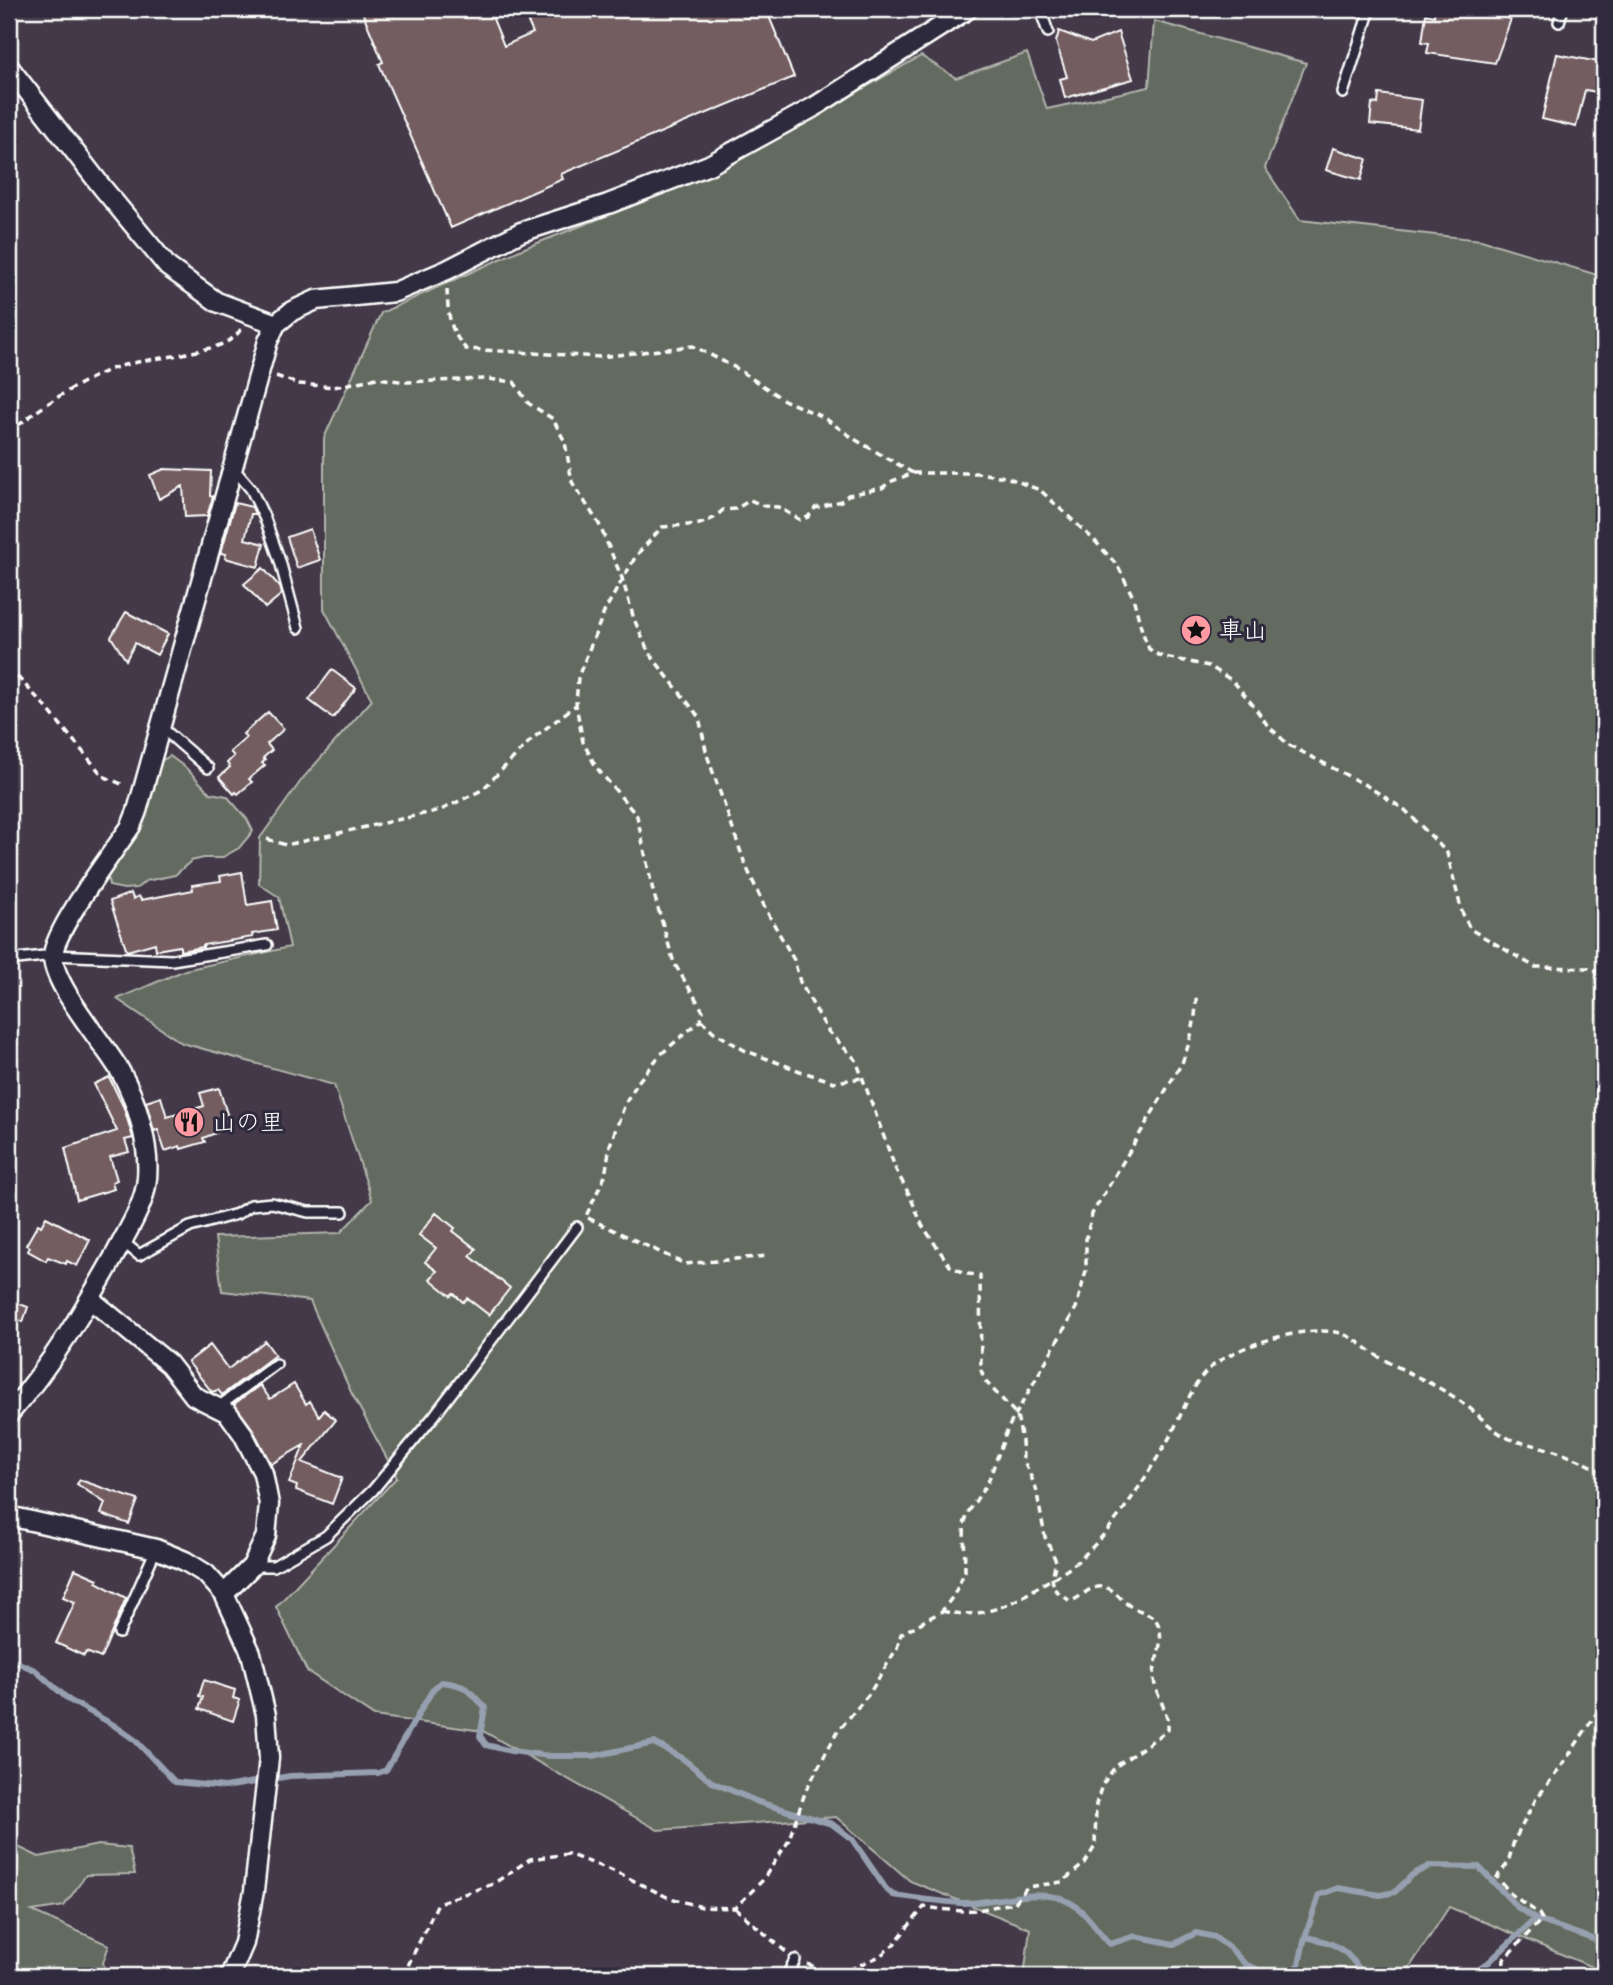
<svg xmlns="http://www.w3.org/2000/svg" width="1613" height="1985" font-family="'Shantell Sans','Klee One',sans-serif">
<rect width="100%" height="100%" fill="#433948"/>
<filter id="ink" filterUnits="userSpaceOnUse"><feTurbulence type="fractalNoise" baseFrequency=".0143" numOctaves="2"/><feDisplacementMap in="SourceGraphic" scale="14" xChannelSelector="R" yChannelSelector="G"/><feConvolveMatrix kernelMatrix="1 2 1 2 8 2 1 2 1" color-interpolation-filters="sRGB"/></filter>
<g filter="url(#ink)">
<!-- green -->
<path fill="#646b5e" stroke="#b2b5ae" stroke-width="2" d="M1154 21 1306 63 1265 168 1300 220 1481 240 1604 277V1972L1449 1907 1404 1976H1024L1030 1929 910 1881 836 1817 658 1830 483 1731 374 1716 307 1671 276 1607 397 1477 351 1392 310 1301 222 1291 215 1237 340 1233 372 1200 334 1085 182 1043 117 999 185 970 290 947 279 897 259 884 260 838 303 778 372 700 324 609V438L381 313 522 249 708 176 921 56 956 78 1027 53 1047 109 1149 87Z
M170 756 186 768 210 793 227 796 247 819 253 831 239 848 221 858H204L191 861 175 875 146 881 137 888 124 889 109 886 107 873 150 777 161 761Z
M9 1827 14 1845 39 1857 98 1845 129 1848 135 1874 86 1875 64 1906 32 1911 109 1945 103 1963 108 1976H9Z"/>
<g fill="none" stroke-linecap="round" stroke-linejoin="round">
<!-- stream -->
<path stroke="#96a0b0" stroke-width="6" d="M9 1659 35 1670 69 1700 112 1724 135 1740 175 1782 225 1787 290 1776 378 1773 386 1770 433 1689 441 1682C465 1684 469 1689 485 1708L480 1736 486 1745 511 1751 550 1756H593L654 1743 682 1758 712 1782 758 1802 832 1824 852 1839 886 1889 893 1895C916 1898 939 1902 962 1903 993 1904 1039 1886 1069 1902 1085 1910 1097 1931 1110 1944L1135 1936 1174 1944 1196 1933 1215 1937 1230 1948 1245 1964 1270 1975 1290 1974 1299 1964 1305 1937C1336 1942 1347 1949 1364 1976
M1305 1937 1319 1895 1338 1888 1380 1895 1395 1892 1412 1875 1429 1866 1479 1867 1517 1907 1535 1919
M1470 1976 1488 1963 1535 1919 1604 1943"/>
</g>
<!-- building -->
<path fill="#735d61" stroke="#fff" stroke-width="2" d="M361 9H489L504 46 533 33 522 9H766L794 77 561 174 563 179 451 228 379 64 383 62Z
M1435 9H1478L1511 19 1495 63 1427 53 1429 43 1422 42 1426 14 1434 16Z
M1059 31 1091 43 1118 32 1133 79 1065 98 1060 79 1067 77 1056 42Z
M1557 54 1604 63 1603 93 1585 90 1576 127 1542 119Z
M1379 94 1422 100 1418 129 1370 124 1372 103 1378 104Z
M1333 148 1367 159 1361 180 1326 170Z
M164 469 211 471 210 496 213 497 207 516 185 517 183 486 159 499 150 475Z
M235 503 252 507 255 514H251L245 539 264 544 258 567 225 558 226 554 221 553Z
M310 529 320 560 297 568 287 537Z
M263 568 280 587 282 594 265 608 244 584Z
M126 612 168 634 157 655 135 643 126 660 111 637Z
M332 670 356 688 333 718 309 700Z
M268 712 284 729 267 744 272 750 263 758 265 760 262 763 265 765 249 779 252 782 238 794 236 792 234 794 219 777 230 767 227 763 234 756 230 752 246 738 243 734Z
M242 872 247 905 272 901 277 930 252 934 253 937 203 945V947L180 951V946L156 950 155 943 127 951 110 901 131 893 133 899 139 896 141 900 193 890 192 885 221 881 220 876Z
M109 1077 124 1108 133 1138 125 1140 129 1152 110 1157 117 1180 112 1182 114 1189 77 1200 65 1148 117 1131 94 1084Z
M219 1088 231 1127 203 1138 205 1142 181 1149 180 1146 165 1151 158 1130 154 1131 146 1102 161 1097 167 1117 204 1106 200 1093Z
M436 1213 455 1228 453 1231 476 1249 470 1256 510 1288 489 1315 467 1298 463 1302 453 1293 451 1296 430 1279 437 1271 425 1262 436 1248 419 1235Z
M46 1217 90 1240 77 1266 67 1261 66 1264 48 1257 46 1261 28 1251 30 1247 26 1245 38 1224 41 1226Z
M9 1300 28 1307 23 1322 9 1316Z
M265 1341 275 1355 222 1395 218 1390 212 1392 188 1362 210 1345 228 1369Z
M294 1384 306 1404 310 1401 319 1416 324 1410 336 1420 302 1462 342 1478 332 1504 296 1490 297 1486 289 1483 304 1445 271 1464 252 1428 234 1404 260 1385 270 1399Z
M80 1480 138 1500 129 1524 101 1514 105 1503 77 1484Z
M75 1569 98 1579 96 1582 126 1598 101 1658 86 1652 84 1656 56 1643 75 1602 63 1597Z
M204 1680 235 1690 233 1698 240 1700 233 1721 199 1709 203 1697 199 1696Z"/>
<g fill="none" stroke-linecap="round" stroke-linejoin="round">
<!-- service casing -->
<g stroke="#fff" stroke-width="14">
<path id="service" d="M1040 9 1048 32
M1559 22 1563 9
M1343 93 1370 9
M233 468 251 489 265 519 280 561 298 628
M161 727 208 768
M9 960 53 955 172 960 267 945
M122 1241 139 1255 190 1227 237 1214 251 1205 272 1203 308 1212H343
M217 1408 276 1364
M252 1566H274L326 1536 373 1490 434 1416 577 1227
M119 1633 156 1549
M787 1976 795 1960"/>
</g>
<!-- minor casing -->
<g stroke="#fff" stroke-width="23">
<path id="minor" d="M9 67 102 187 168 267 217 302 276 324
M90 1299 169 1364 194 1396 228 1413 243 1434 263 1473 269 1504 266 1536 252 1566 224 1594
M9 1414C52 1364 85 1309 117 1251 129 1228 145 1204 147 1178 150 1145 136 1098 120 1071 103 1042 54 987 53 957 52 932 114 851 131 826L137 811 268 341 276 324 292 311 316 300 395 292 447 270 521 232 608 204 709 165 814 107 968 9
M9 1516 156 1549 185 1561 206 1574 224 1594 251 1653 266 1715 269 1758 254 1891 244 1943 230 1976"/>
</g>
<!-- path -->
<path stroke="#fff" stroke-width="3.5" stroke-dasharray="7 5" stroke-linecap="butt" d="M447 289C448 314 449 330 466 349L600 357 693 346 736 368 784 400 823 417 856 440 913 473 890 482 882 488 848 495 841 501 815 508 808 517 800 520 778 507 764 506 750 500 736 509 723 510 714 518 700 524 662 527 636 556 605 610 578 677 576 705 583 742 596 767 637 816 653 891 674 963 703 1011 701 1020 660 1055 638 1082 625 1104 610 1145 605 1176 586 1216
M276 376 299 384 334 387 377 378 407 382 487 379 514 382 528 403 553 419 565 442 572 482 599 524 622 578 634 619 649 653 699 717 707 755 745 864 766 910 794 960 800 982 828 1031 856 1060 896 1170 910 1196 922 1225 950 1266 967 1274 980 1275 981 1370 985 1381 1017 1415 1022 1441 1023 1459 1036 1488 1045 1537 1056 1561 1052 1578 1054 1589 1070 1601C1079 1599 1085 1591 1093 1588 1111 1582 1118 1598 1130 1606 1143 1614 1157 1612 1160 1631 1163 1647 1153 1663 1154 1679 1156 1698 1169 1709 1168 1730L1115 1767 1102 1785 1096 1804 1095 1846 1085 1863 1062 1882 1027 1887 1014 1904C1000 1904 988 1909 975 1910 958 1912 941 1909 924 1907L894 1944 880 1956 846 1971
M9 433C39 408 73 385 109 370 132 361 160 359 183 354 203 349 229 348 241 329
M913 473H977L1006 477 1040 490 1094 540 1118 566 1133 597 1142 631 1149 649 1160 656 1209 666 1233 681 1253 705 1268 726 1289 745 1369 787 1405 810 1432 837 1447 853 1462 912 1470 929 1535 967 1589 968 1604 974
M9 668 45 706 103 776 124 785
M267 839 286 845 441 810 482 790 532 739 576 705
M701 1020 714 1032 744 1050 800 1071 834 1082 862 1078
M588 1218 685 1264 767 1256
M942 1611C980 1620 1010 1606 1041 1585 1051 1579 1063 1573 1072 1566 1113 1532 1141 1485 1168 1440 1181 1418 1189 1389 1207 1371 1231 1346 1307 1324 1340 1333 1356 1338 1367 1350 1381 1358 1409 1374 1439 1385 1464 1404 1480 1415 1492 1431 1510 1439 1520 1443 1531 1444 1541 1447 1563 1453 1584 1461 1604 1473
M735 1908 786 1952
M807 1964 826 1971H846L855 1976
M403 1976 438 1903 493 1884 530 1859 568 1854 616 1872 667 1897 702 1907 735 1908 762 1881 788 1842 806 1790 828 1749 838 1731 869 1694 897 1648 901 1634 942 1611 954 1595 965 1571 964 1524 969 1511 988 1482 1008 1428 1076 1308 1086 1271V1239L1092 1214 1182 1063C1191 1039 1197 1018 1196 993
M1503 1976 1504 1959 1542 1919 1539 1914 1511 1894 1497 1877 1508 1863 1514 1841 1536 1799 1561 1767 1604 1702"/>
<!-- service -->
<use href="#service" stroke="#2f2a3d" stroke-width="9"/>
<!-- minor -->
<use href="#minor" stroke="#2f2a3d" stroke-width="18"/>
</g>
</g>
<!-- icons -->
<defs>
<g id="sight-disc" transform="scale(1.575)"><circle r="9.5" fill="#ff9aa2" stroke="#2f2a3d"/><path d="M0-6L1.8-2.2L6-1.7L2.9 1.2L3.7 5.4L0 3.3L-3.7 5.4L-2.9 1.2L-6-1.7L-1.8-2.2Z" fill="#111"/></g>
<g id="restaurant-disc" transform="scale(1.575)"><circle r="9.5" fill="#ff9aa2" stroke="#2f2a3d"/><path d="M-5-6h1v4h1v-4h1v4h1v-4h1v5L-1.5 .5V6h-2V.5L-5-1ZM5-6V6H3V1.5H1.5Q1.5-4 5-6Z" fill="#111"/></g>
</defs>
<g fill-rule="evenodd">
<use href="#sight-disc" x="1196" y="630"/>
<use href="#restaurant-disc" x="189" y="1122"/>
</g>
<g text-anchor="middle" stroke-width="6" stroke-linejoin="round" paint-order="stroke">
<!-- poi labels -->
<g font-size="24" fill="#fff" stroke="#2f2a3d" text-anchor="start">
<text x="1219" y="638">車山</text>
<text x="212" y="1130">山の里</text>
</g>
</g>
<!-- margin -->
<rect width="1613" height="1985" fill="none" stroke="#2f2a3d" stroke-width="35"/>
<rect x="18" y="18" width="1578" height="1950" fill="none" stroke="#fff" stroke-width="2.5" filter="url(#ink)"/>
</svg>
